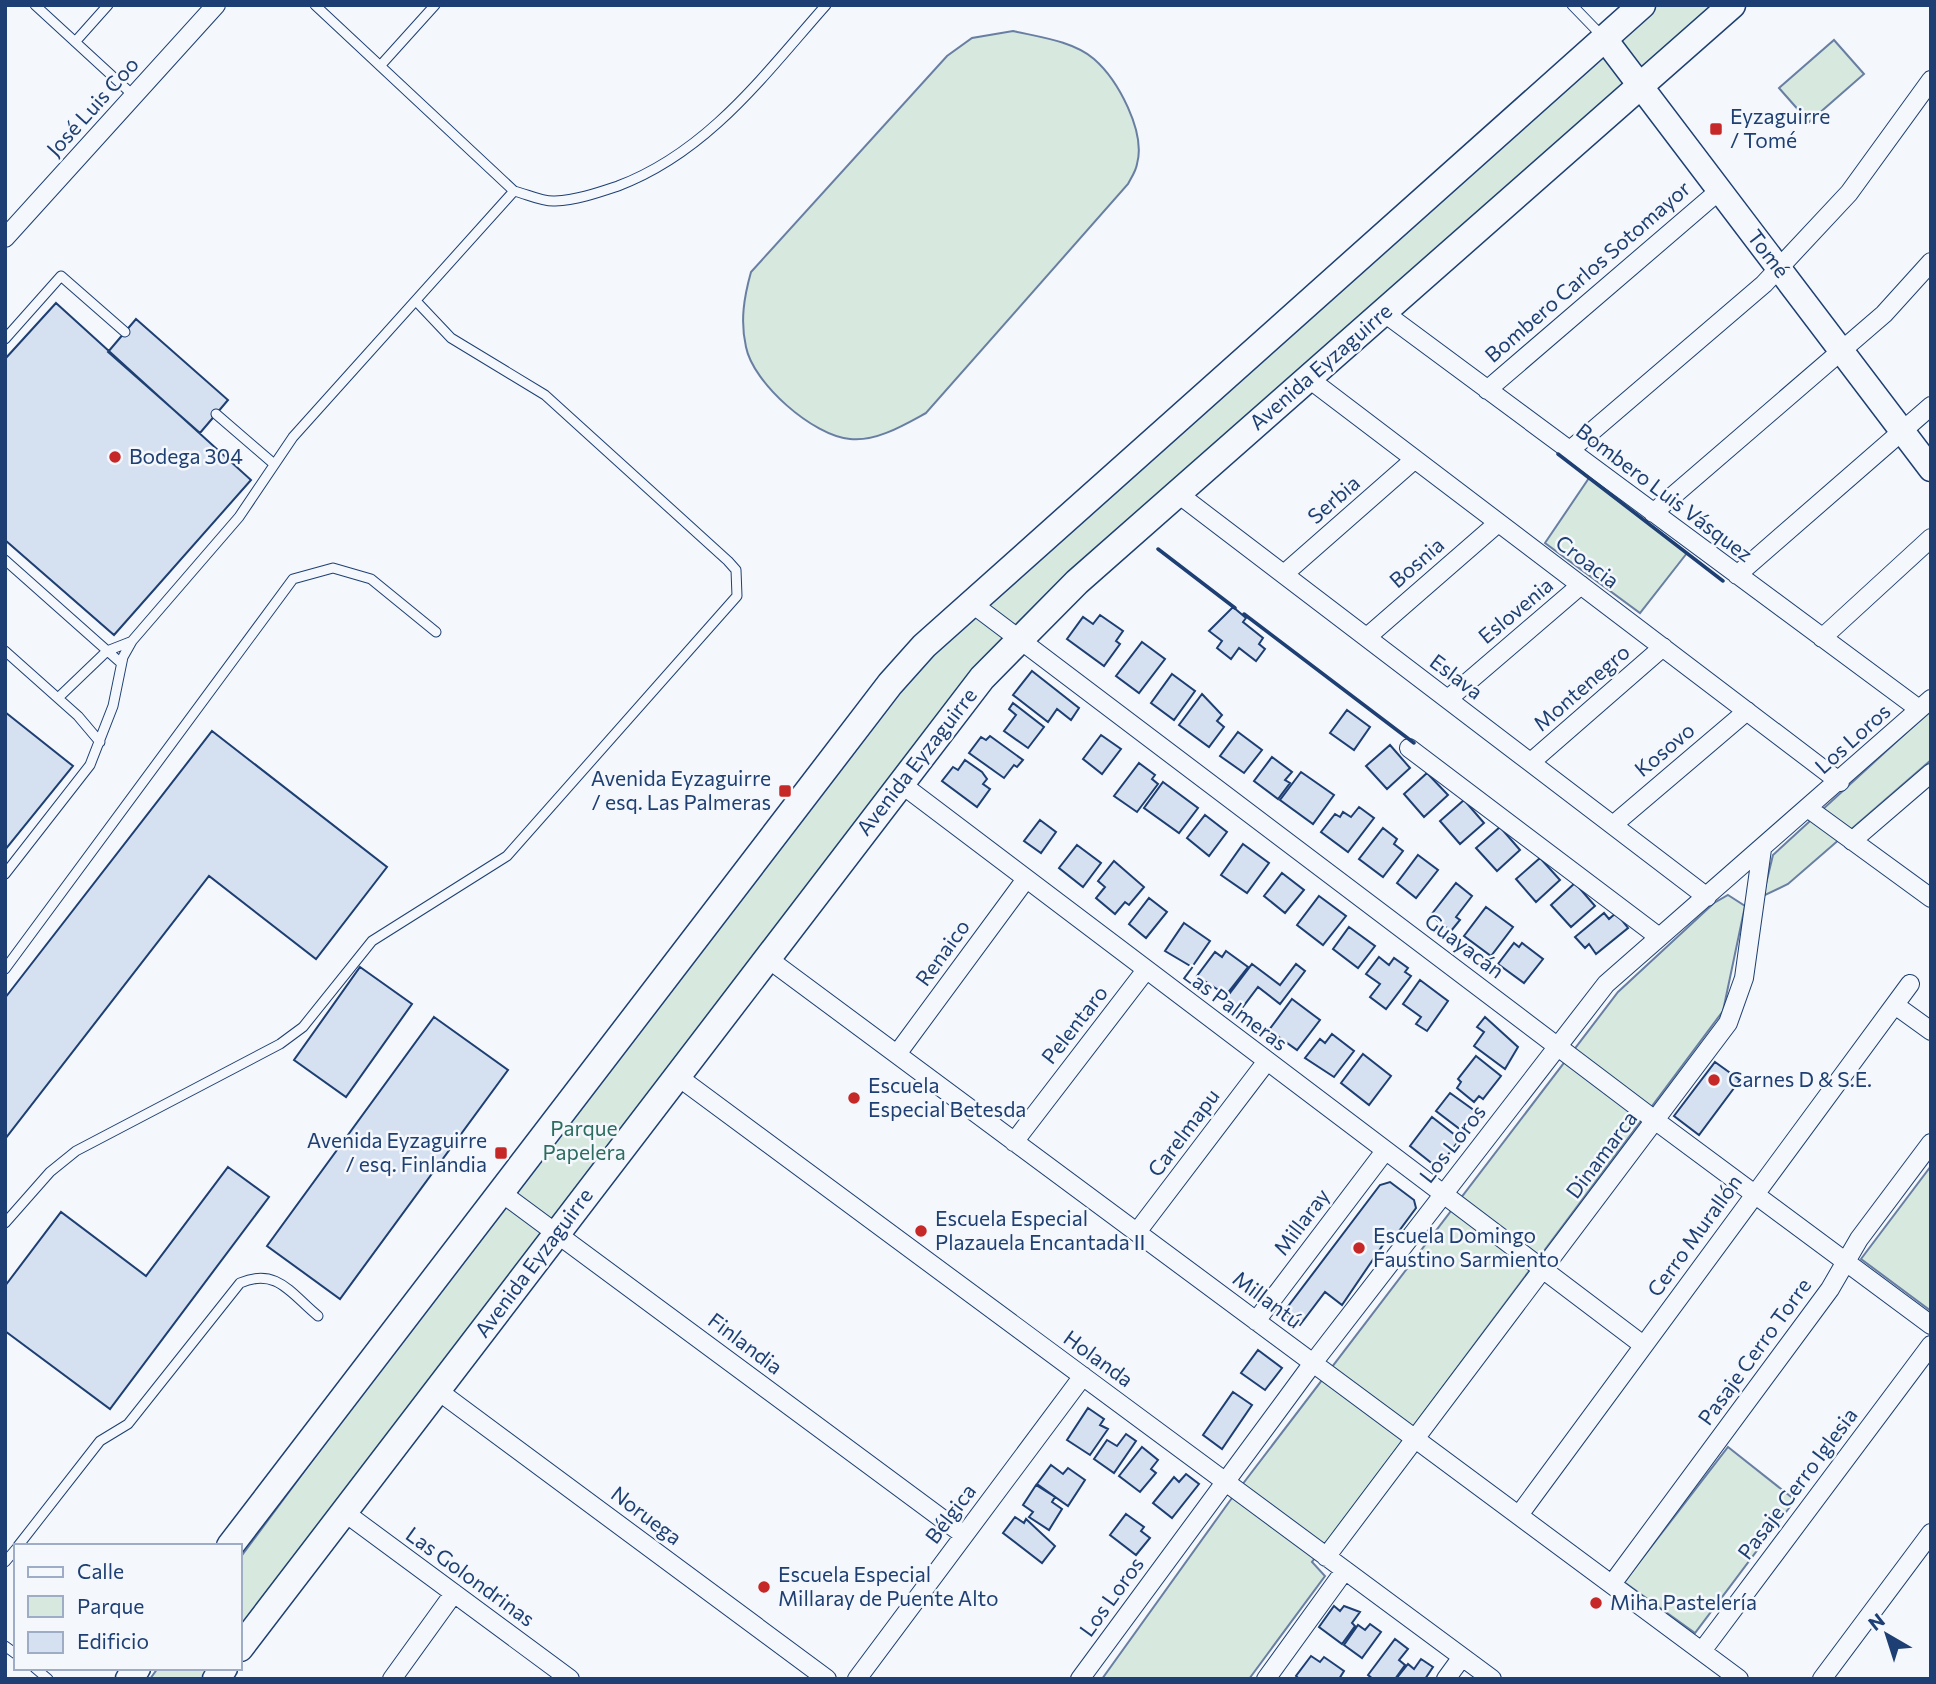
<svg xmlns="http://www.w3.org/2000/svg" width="1936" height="1684" font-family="Commissioner,sans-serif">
<rect width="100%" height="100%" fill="#f4f7fb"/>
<!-- green -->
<path fill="#d7e8df" stroke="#687fa3" stroke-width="2" d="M1655 5H1720L1038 607 240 1632V1558L545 1146 901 687 958 630Z
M1013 31C1039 37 1073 41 1094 59 1118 80 1146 132 1137 164 1136 171 1131 178 1128 184L926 413C904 425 876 442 850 439 813 436 753 383 746 347 740 321 744 297 751 272L947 56 972 38Z
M1834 40 1864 74 1809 122 1779 88Z
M1589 478 1687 553 1640 613 1545 543Z
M1931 710V760L1788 884 1763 896 1773 855Z
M1728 895 1745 906 1723 1011 1312 1562 1325 1576 1249 1679H1102L1229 1502 1618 992 1714 903Z
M1931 1166V1311L1861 1259Z
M1728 1447 1795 1500 1695 1633 1624 1582Z
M158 1668H212L204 1679H150Z"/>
<!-- building -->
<path fill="#d5e0f0" stroke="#1d3f73" stroke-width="2" d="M56 303 251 480 114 635 5 540V359Z
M136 319 228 400 200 433 108 352Z
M1233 607 1246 618 1243 622 1263 638 1259 644 1265 649 1256 661 1239 648 1231 659 1217 648 1222 641 1209 631Z
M1100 615 1123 631 1116 641 1120 644 1104 666 1067 639 1083 617 1093 624Z
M1142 642 1165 659 1139 693 1116 676Z
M1032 671 1079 708 1071 720 1057 709 1048 722 1013 695Z
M1172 674 1195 691 1174 720 1151 703Z
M1202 694 1222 715 1217 721 1224 727 1209 747 1179 725Z
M1013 703 1044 727 1028 748 1004 731 1016 715 1009 709Z
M1347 710 1370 727 1354 750 1330 733Z
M5 712 73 766 5 850Z
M212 731 387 867 316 959 209 876 5 1139V998Z
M1238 732 1262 750 1244 773 1220 756Z
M1101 735 1121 749 1102 774 1083 759Z
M990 736 1023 760 1017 767 1014 765 1004 778 969 753 981 737 986 740Z
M1390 745 1410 768 1387 789 1366 766Z
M1272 757 1292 772 1285 780 1290 783 1278 799 1254 781Z
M965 760 982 772 987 779 983 784 990 789 977 807 942 781 953 767 958 770Z
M1139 763 1155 775 1152 779 1158 784 1137 812 1114 796Z
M1301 772 1334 795 1313 824 1280 800Z
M1427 773 1448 795 1424 817 1404 794Z
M1163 782 1198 808 1179 833 1144 808Z
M1464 800 1484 823 1460 844 1440 821Z
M1359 807 1374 818 1348 852 1321 832 1335 814 1340 817 1343 812 1351 817Z
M1205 815 1227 832 1209 856 1187 838Z
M1040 820 1056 832 1041 853 1024 841Z
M1500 827 1520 850 1497 871 1476 848Z
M1383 828 1397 839 1394 844 1403 851 1383 877 1359 859Z
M1243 844 1269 863 1247 893 1221 875Z
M1077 845 1101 863 1083 887 1059 868Z
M1418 855 1438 870 1416 898 1397 883Z
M1540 858 1560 880 1536 902 1516 879Z
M1114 861 1144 887 1129 905 1125 902 1115 914 1096 898 1105 887 1098 881Z
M1282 873 1304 890 1285 913 1264 896Z
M1456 883 1472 896 1456 917 1460 920 1451 931 1431 915Z
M1575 883 1595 906 1571 927 1551 905Z
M1319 896 1346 916 1323 945 1297 925Z
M1149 898 1167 912 1146 938 1129 924Z
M1486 907 1513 927 1491 956 1464 936Z
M1604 913 1609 919 1616 913 1628 928 1596 954 1589 944 1585 948 1575 937Z
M1184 923 1210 941 1192 967 1165 951Z
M1349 927 1375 946 1358 968 1333 949Z
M1514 943 1519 947 1522 943 1543 959 1524 983 1498 964Z
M1226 951 1248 967 1226 995 1197 976 1215 952 1222 957Z
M1379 957 1389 965 1394 958 1408 968 1405 972 1411 976 1386 1009 1370 997 1380 984 1366 974Z
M1252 964 1280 985 1296 964 1305 971 1280 1004 1258 987 1239 1012 1224 1001Z
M360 967 412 1004 346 1097 294 1060Z
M1420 980 1448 1001 1427 1031 1416 1024 1421 1017 1403 1004Z
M1292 999 1320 1020 1297 1050 1269 1030Z
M434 1017 508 1070 340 1299 267 1246Z
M1485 1017 1518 1047 1505 1069 1474 1046 1484 1032 1477 1027Z
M1332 1034 1354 1051 1334 1077 1305 1058 1320 1039 1325 1043Z
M1363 1054 1391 1076 1369 1105 1341 1083Z
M1476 1056 1501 1076 1483 1099 1479 1096 1474 1102 1457 1088 1461 1082 1458 1079Z
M1715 1062 1740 1080 1699 1135 1674 1116Z
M1450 1093 1475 1111 1461 1130 1436 1111Z
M1432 1117 1460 1139 1440 1165H1434L1410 1146Z
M228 1167 269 1197 110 1409 5 1331V1286L61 1212 146 1276Z
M1390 1182 1414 1200 1416 1208 1393 1239 1389 1236 1342 1305 1325 1292 1300 1325 1283 1313 1380 1185Z
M1258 1350 1282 1368 1265 1390 1241 1373Z
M1233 1392 1252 1405 1222 1449 1203 1435Z
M1088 1408 1104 1419 1100 1425 1108 1429 1090 1455 1067 1440Z
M1126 1434 1136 1441 1114 1473 1094 1459 1107 1440 1117 1446Z
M1142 1447 1158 1460 1151 1469 1156 1473 1140 1492 1119 1476Z
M1051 1465 1063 1474 1068 1468 1085 1480 1068 1506 1037 1484Z
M1186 1474 1199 1484 1172 1518 1153 1503 1174 1477 1179 1482Z
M1036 1485 1055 1497 1052 1502 1062 1509 1049 1530 1029 1517 1033 1512 1023 1505Z
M1126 1514 1144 1527 1141 1531 1150 1538 1136 1555 1110 1535Z
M1015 1517 1024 1523 1026 1519 1055 1546 1042 1563 1003 1533Z
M1334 1606 1340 1611 1344 1606 1360 1612 1352 1623 1355 1626 1342 1644 1319 1627Z
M1370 1624 1381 1632 1362 1658 1344 1645 1358 1625 1365 1630Z
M1395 1639 1408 1649 1399 1660 1405 1665 1395 1679H1373L1368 1675Z
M1311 1656 1320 1662 1324 1657 1344 1671 1339 1679H1299L1296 1676Z
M1421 1659 1433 1667 1425 1679H1396L1408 1664 1414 1669Z"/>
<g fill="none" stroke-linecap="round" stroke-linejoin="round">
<!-- lane casing -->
<g stroke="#1d3f73" stroke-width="11">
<path id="lane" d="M35 5 134 96
M315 5 514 191C527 194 542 202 555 201 577 200 597 193 618 186 708 152 764 75 826 5
M1572 5 1603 37
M75 42 108 5
M380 66 435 5
M5 339 61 276 125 332
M216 414 274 464
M5 560 121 663
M5 651 78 716 100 742
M58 698 107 651 130 642
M5 874 90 765 113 706 123 657 132 641 239 517 293 437 514 191
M5 969 293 579 333 568 371 579 436 632
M5 1223 50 1172 76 1151 280 1044 303 1027 372 941 507 856 737 596 736 570 728 561 545 395 451 338 416 301
M18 1546 100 1441 128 1424 240 1283C277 1267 291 1294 318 1316
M5 1562 16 1549
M5 1646 16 1654
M35 1668 48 1679"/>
</g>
<!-- street casing -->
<g stroke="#1d3f73" stroke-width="20">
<path id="street" d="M5 238 216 5
M1383 312 1919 709
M1308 378 1840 782
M1487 390 1720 190
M1569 451 1764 284 1849 193 1931 80
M1177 493 1707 897
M1653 513 1884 314 1931 262
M1284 574 1415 459
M1737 575 1931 406
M970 602 1656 1121 1931 1325
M1367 637 1498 523
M1822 638 1931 538
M1448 699 1581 585
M1409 748 1659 937
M1531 762 1663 647
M900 783 1643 1345
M1809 809 1931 898
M1613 825 1747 711
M1852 841 1931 773
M767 958 1739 1679
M1895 1005 1931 1031
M897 1054 1026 879
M677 1076 1492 1679
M1014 1142 1146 970
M499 1191 964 1535
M1137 1232 1267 1061
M1256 1321 1385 1151
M437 1390 827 1679
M344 1512 570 1679
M1519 1515 1910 984
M1326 1557 1728 1023 1744 978 1762 849
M1612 1584 1830 1289 1859 1239 1931 1143
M1702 1651 1931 1345
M392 1679 454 1593
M857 1679 1083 1376
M1080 1679 1313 1363 1606 984 1931 699
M1266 1679 1345 1570
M1446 1679 1462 1657
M1822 1679 1931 1533"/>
</g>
<!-- secondary casing -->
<g stroke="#1d3f73" stroke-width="27">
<path id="secondary" d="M1604 38 1931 469"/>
</g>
<!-- primary casing -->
<g stroke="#1d3f73" stroke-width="29">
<path id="primary" d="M230 1546 890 684 924 646 1642 5
M240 1648 982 678 1077 582 1732 5
M129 1679 137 1668
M216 1679 224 1668"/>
</g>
<!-- lane -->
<use href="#lane" stroke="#f4f7fb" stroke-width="9"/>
<!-- street -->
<use href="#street" stroke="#f4f7fb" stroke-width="18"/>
<!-- secondary -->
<use href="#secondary" stroke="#f4f7fb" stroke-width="24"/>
<!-- primary -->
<use href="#primary" stroke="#f4f7fb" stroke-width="26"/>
<!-- wall -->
<path stroke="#1d3f73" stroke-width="3.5" d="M1558 454 1723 581
M1158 549 1235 608
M1244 614 1414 743"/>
</g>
<!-- markers -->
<g fill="#c62828" stroke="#f4f7fb" stroke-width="2.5">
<rect x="1709" y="122" width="14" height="14" rx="3.5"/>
<circle cx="115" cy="457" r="7"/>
<rect x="778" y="784" width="14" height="14" rx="3.5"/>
<circle cx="1714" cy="1080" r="7"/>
<circle cx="854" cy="1098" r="7"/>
<rect x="494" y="1146" width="14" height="14" rx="3.5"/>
<circle cx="921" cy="1231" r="7"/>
<circle cx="1359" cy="1248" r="7"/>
<circle cx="764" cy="1587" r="7"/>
<circle cx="1596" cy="1603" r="7"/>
</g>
<g text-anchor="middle" stroke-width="5" stroke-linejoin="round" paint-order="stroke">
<!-- street labels -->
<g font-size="21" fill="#1d3f73" stroke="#f4f7fb">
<text transform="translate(93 107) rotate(-48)" y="7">José Luis Coo</text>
<text transform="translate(1768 254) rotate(53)" y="7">Tomé</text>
<text transform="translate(1588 272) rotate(-41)" y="7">Bombero Carlos Sotomayor</text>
<text transform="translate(1321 367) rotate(-41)" y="7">Avenida Eyzaguirre</text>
<text transform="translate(1664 493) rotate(37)" y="7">Bombero Luis Vásquez</text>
<text transform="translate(1334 500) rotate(-41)" y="7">Serbia</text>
<text transform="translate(1587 562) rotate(37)" y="7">Croacia</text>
<text transform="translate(1417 563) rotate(-41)" y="7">Bosnia</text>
<text transform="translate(1516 611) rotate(-40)" y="7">Eslovenia</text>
<text transform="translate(1456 677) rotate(37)" y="7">Eslava</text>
<text transform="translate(1582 688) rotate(-41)" y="7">Montenegro</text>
<text transform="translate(1853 739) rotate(-42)" y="7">Los Loros</text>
<text transform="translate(1665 750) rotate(-40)" y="7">Kosovo</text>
<text transform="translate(917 762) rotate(-52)" y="7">Avenida Eyzaguirre</text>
<text transform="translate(1464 946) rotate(37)" y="7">Guayacán</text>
<text transform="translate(943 953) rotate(-54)" y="7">Renaico</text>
<text transform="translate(1235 1009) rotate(37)" y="7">Las Palmeras</text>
<text transform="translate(1075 1025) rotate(-52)" y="7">Pelentaro</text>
<text transform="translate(1184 1133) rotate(-53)" y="7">Carelmapu</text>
<text transform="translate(1453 1144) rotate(-52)" y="7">Los Loros</text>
<text transform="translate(1602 1155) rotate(-53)" y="7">Dinamarca</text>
<text transform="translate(1302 1222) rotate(-53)" y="7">Millaray</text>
<text transform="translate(1695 1236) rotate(-54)" y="7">Cerro Murallón</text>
<text transform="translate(534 1263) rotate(-53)" y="7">Avenida Eyzaguirre</text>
<text transform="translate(1267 1300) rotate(37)" y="7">Millantú</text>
<text transform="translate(745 1344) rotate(37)" y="7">Finlandia</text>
<text transform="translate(1755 1352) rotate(-54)" y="7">Pasaje Cerro Torre</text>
<text transform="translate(1098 1359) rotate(36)" y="7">Holanda</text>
<text transform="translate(1798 1484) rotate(-53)" y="7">Pasaje Cerro Iglesia</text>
<text transform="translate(951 1514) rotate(-53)" y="7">Bélgica</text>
<text transform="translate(646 1516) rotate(37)" y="7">Noruega</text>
<text transform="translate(470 1577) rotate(36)" y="7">Las Golondrinas</text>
<text transform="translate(1112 1597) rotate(-54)" y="7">Los Loros</text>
</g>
<!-- poi labels -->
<g font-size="21" fill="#1d3f73" stroke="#f4f7fb" text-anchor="start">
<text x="1730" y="124">Eyzaguirre<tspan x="1730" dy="24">/ Tomé</tspan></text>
<text x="129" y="464">Bodega 304</text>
<text x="771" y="786" text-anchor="end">Avenida Eyzaguirre<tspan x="771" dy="24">/ esq. Las Palmeras</tspan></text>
<text x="1728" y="1087">Carnes D &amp; S.E.</text>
<text x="868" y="1093">Escuela<tspan x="868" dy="24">Especial Betesda</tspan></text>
<text x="487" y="1148" text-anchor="end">Avenida Eyzaguirre<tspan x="487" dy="24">/ esq. Finlandia</tspan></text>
<text x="935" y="1226">Escuela Especial<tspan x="935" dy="24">Plazauela Encantada II</tspan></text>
<text x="1373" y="1243">Escuela Domingo<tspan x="1373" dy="24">Faustino Sarmiento</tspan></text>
<text x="778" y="1582">Escuela Especial<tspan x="778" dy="24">Millaray de Puente Alto</tspan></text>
<text x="1610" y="1610">Miha Pastelería</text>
</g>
<!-- park labels -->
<g font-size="21" fill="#2c6c60" stroke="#f4f7fb">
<text x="584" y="1136">Parque<tspan x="584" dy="24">Papelera</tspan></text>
</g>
</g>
<!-- border -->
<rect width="1936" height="1684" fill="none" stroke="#1d3f73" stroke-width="14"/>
<!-- legend -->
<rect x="14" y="1544" width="228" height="126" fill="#f4f7fb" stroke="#9eadc5" stroke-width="2"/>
<rect x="28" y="1567" width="35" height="10" fill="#f4f7fb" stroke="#9eadc5" stroke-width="2"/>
<text x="77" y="1579" font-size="21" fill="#1d3f73">Calle</text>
<rect x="28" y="1596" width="35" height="21" fill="#d7e8df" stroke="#9eadc5" stroke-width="2"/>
<text x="77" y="1614" font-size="21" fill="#1d3f73">Parque</text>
<rect x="28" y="1632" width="35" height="21" fill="#d5e0f0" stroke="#9eadc5" stroke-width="2"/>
<text x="77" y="1649" font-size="21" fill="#1d3f73">Edificio</text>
<!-- north arrow -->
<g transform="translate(1887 1635) rotate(321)" stroke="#f4f7fb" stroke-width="5" paint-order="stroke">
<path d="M0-5L12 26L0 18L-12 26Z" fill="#1d3f73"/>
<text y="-10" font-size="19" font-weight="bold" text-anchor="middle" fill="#1d3f73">N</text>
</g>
</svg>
